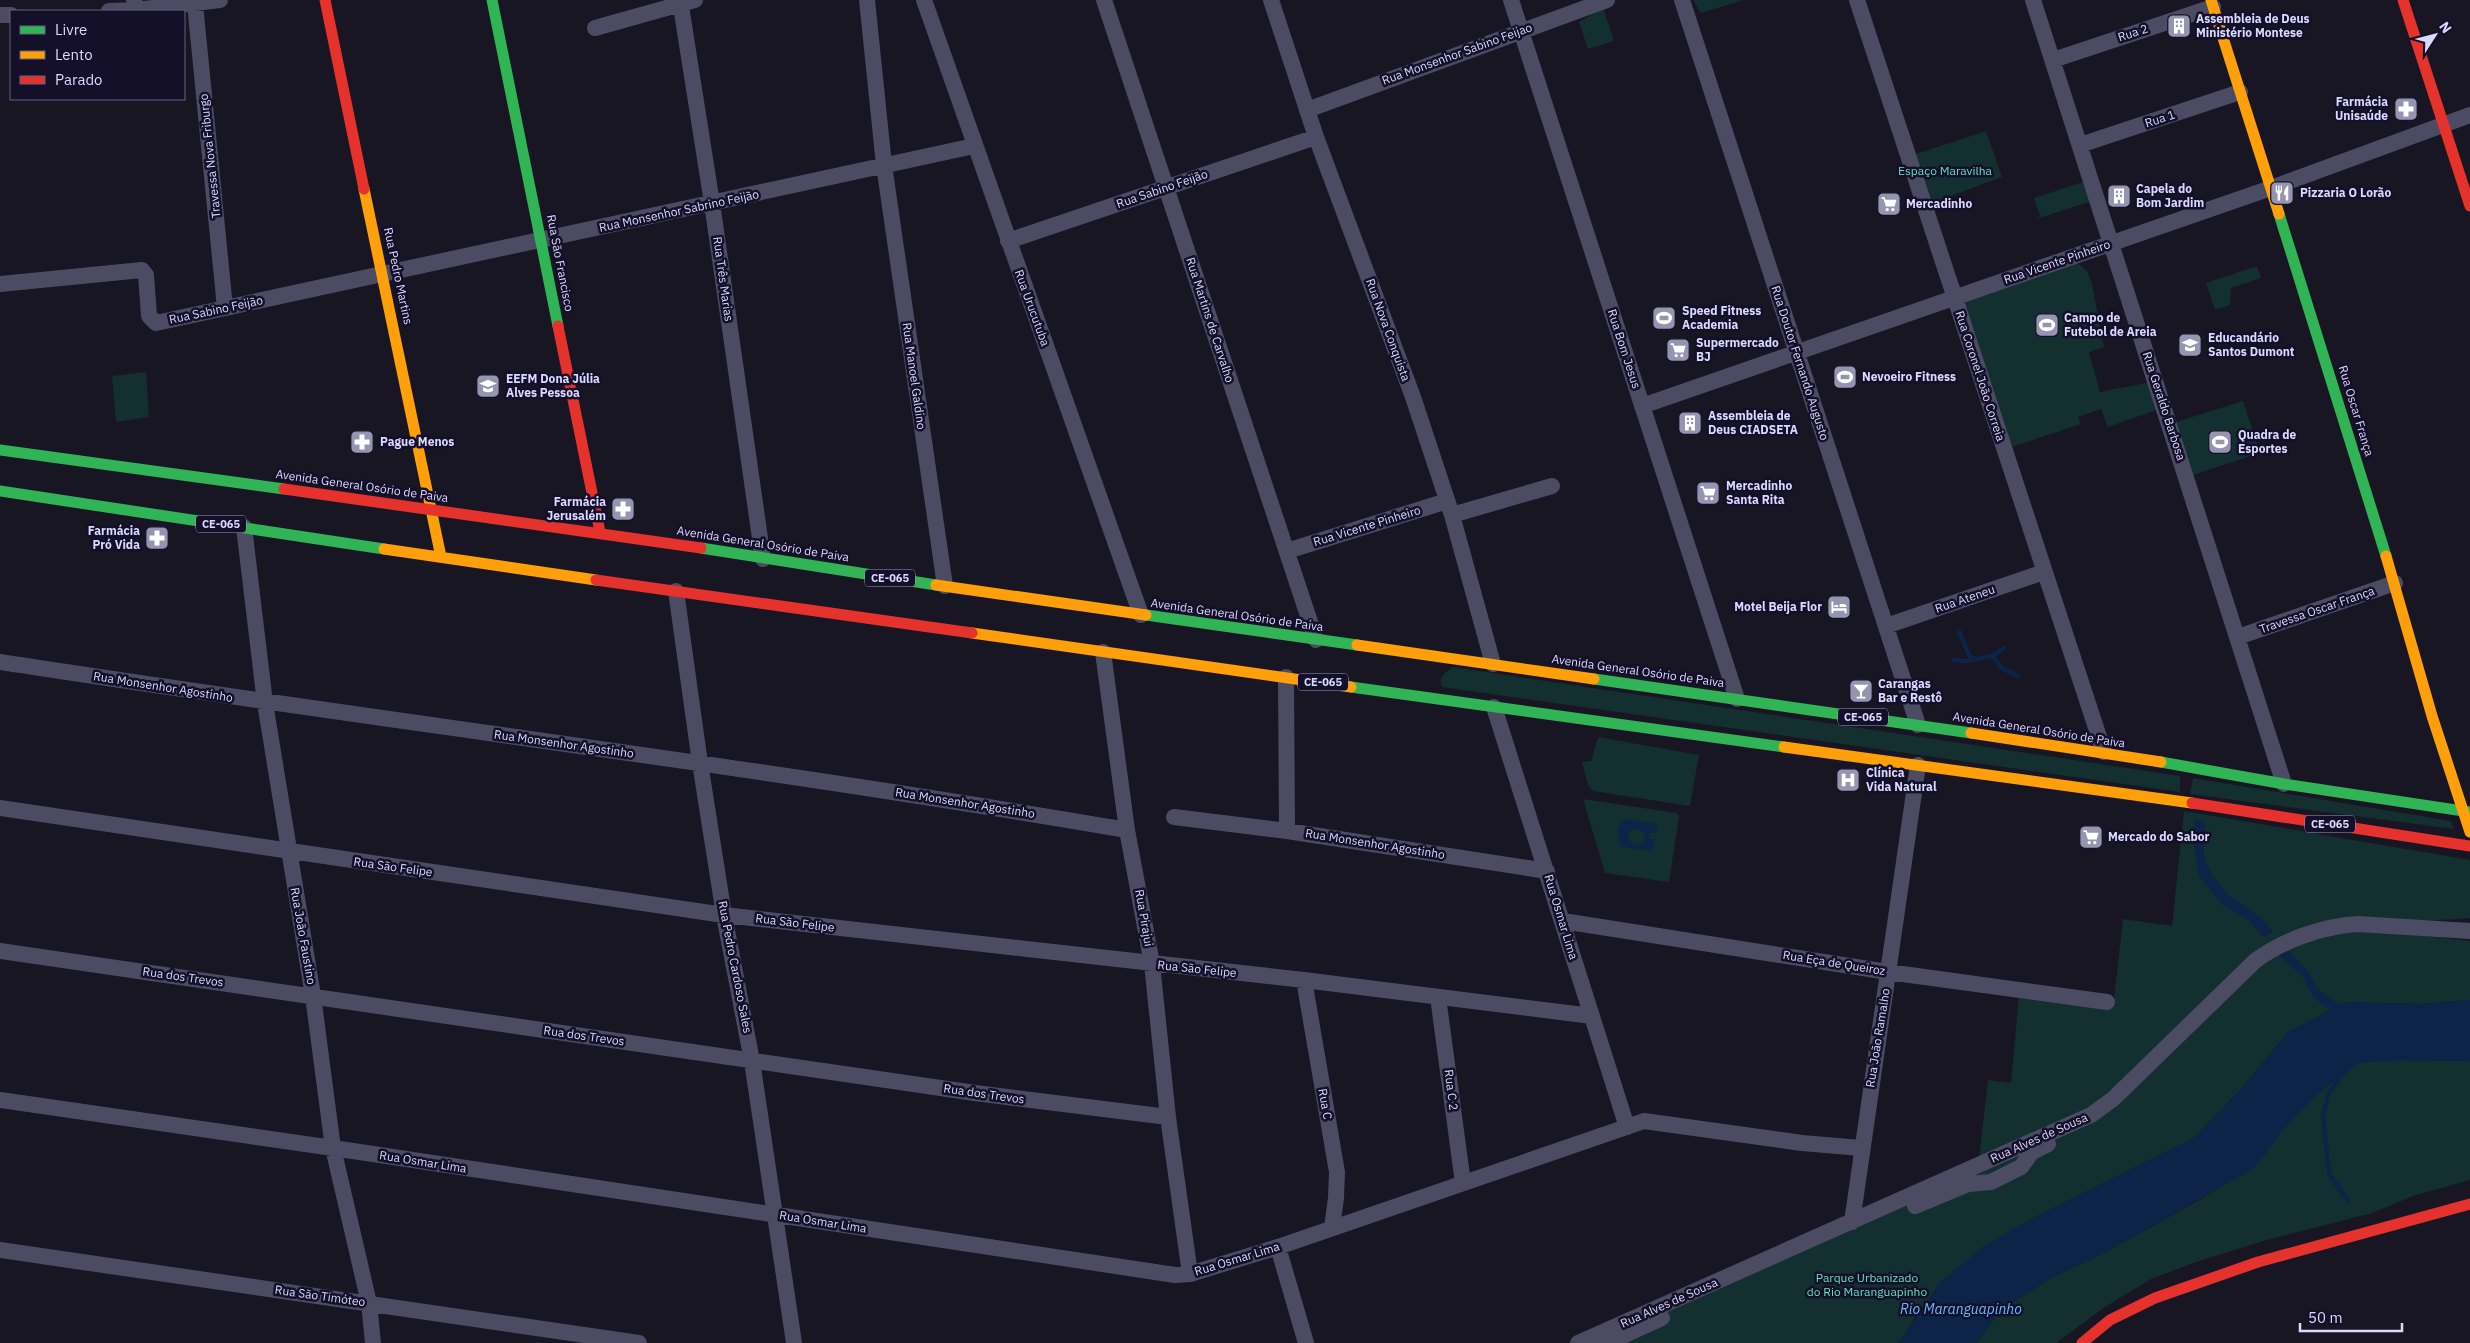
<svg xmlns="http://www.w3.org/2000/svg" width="2470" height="1343" font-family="'IBM Plex Sans',sans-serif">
<rect width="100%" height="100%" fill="#181623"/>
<!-- green -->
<path fill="#142f2f" d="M1693 0H1744L1701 13Z
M1603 8 1614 41 1588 49 1579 22Z
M1986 131 2002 177 1929 204 1913 155Z
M2086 181 2092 201 2036 219 2040 216 2034 198Z
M2076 262 2087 271 2092 284 2104 347 2089 352 2100 392 2151 382 2159 409 2108 427 2101 409 2078 417 2081 424 2009 448 1961 301Z
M2257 266 2261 278 2231 288 2230 305 2215 310 2206 283Z
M146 372 149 417 116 422 112 376Z
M2243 401 2260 453 2193 475 2176 422Z
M1453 667 2180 776V792L1442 687C1438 677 1445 673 1453 667Z
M1598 737 1699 755 1690 806 1593 791 1588 785 1582 762 1591 761Z
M2193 778 2451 821 2454 829 2190 794Z
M1583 799 1677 813 1679 816 1669 882 1605 873Z
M2184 811 2470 860V918L2407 922 2279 940 2099 1103 1979 1159 1988 1080 2011 1083 2019 996 2113 1008 2123 919 2172 926Z
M2374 930 2470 941V1000L2421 1004 2346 1002 2287 1033 2243 1087 2194 1138 2033 1218 1919 1311 1902 1339 1897 1343H1595L2077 1129 2259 965 2286 949 2341 931Z
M2399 1060 2470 1061V1180L2413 1196 2372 1213 2267 1240 2202 1260 2151 1279 2105 1307 2056 1343H1976L1995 1318 2018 1299 2049 1279 2102 1254 2203 1198 2288 1124 2323 1089 2360 1062Z"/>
<!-- water -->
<path fill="#0d2448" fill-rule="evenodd" d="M1626 819 1657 824 1656 833H1650L1649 839H1655L1653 851 1622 847C1616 835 1615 827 1626 819ZM1634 829 1644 832 1645 839 1641 844 1636 845 1629 841V832Z
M2195 819 2205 821C2205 831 2204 842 2204 852 2205 868 2222 891 2235 900 2249 909 2264 917 2273 932L2264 937 2246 918 2221 904 2199 876 2193 838Z
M2286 949 2308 971 2318 989 2339 1005 2346 1002 2421 1004 2470 1000V1061L2399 1060 2360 1063 2323 1089 2288 1124 2255 1168 2102 1254 2049 1279 2018 1299 1995 1318 1976 1343H1897L1902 1339 1939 1283 1985 1245 2033 1218 2194 1138 2243 1087 2287 1033 2330 1010 2313 997 2303 977 2278 954Z"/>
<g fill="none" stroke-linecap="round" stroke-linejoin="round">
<!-- stream -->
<path stroke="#0d2448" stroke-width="4.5" d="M1959 631 1969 655 1974 659
M2004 648 1992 656 2003 669 2018 676
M1954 660 1966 661 1992 656
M2344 1072 2329 1093 2323 1116 2329 1174 2348 1201"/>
<!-- street -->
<path stroke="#4b4b64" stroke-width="16" d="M134 0 136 10 220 0
M680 0 712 203 763 559
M867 0 884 165 945 586
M924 0 1141 615
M1104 0 1316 640
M1271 0 1316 137 1413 397 1452 515 1493 664
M1511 0 1737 699
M1682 0 1918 725
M1857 0 2104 752
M2033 0 2284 784
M195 4 225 308
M109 11 136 10
M0 15H11
M595 28 695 0
M2053 60 2213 7
M1307 110 1607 0
M2080 145 2240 92
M1008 241 1316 137
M0 284 142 270 146 275 149 316 156 323 974 146
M1642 406 2271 188 2470 115
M1452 515 1552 486
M244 527 265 703 313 996 333 1148 369 1303 373 1343
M1287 551 1447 501
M676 591 700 763 724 915 752 1061 794 1343
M1886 626 2044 572
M2238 637 2395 583
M1103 652 1127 830 1152 964 1168 1117 1190 1274
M0 662C375 720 753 766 1127 830
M1286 677 1287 831
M1494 707 1627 1127
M0 808 724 915 1304 980 1592 1016
M1174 817 1287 831 1547 871
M1563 921 1888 972 2107 1002
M0 951 975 1093 1168 1117
M1304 980 1337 1172 1336 1198 1332 1228
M1438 997 1463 1183
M0 1100 333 1148 1175 1275 1190 1274 1278 1247 1644 1121 1802 1143 1861 1148
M1915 1206 1968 1184 1991 1182 2021 1167 2032 1152 2048 1144
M1852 1222 1918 765
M1278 1247 1306 1343
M0 1250 639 1343
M1578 1343 2091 1115 2113 1099 2255 961C2283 940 2323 926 2358 924L2470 931
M1607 1343 1662 1318"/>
<!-- fast -->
<path stroke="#30b455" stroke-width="11" d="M492 0 558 326
M2279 214 2386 556
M0 450 284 489
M0 491 384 549
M701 548 936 585
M1146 615 1357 645
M1594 679 1971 733
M1351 687 1784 747
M2161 762 2284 784 2470 812"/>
<!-- slow -->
<path stroke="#ff9f0a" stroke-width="11" d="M2211 0 2279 214
M364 189 441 557
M384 549 596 580
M2386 556 2432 716 2470 832
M936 585 1146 615
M972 633 1351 687
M1357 645 1594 679
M1971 733 2161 762
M1784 747 2192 803"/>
<!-- jam -->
<path stroke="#e5322d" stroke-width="11" d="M325 0 364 189
M2403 0 2470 206
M558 326 600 532
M284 489 701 548
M596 580 972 633
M2192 803 2470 846
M2082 1343 2110 1320 2155 1298 2258 1262 2470 1204"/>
</g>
<!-- icons -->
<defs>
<g id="building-square" transform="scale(1.25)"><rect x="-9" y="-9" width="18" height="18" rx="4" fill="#9794b2" stroke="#141029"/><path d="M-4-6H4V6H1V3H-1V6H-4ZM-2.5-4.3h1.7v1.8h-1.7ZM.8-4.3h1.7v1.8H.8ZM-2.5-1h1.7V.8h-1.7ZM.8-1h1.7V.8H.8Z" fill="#fff"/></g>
<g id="pharmacy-square" transform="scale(1.25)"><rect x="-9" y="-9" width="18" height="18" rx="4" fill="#9794b2" stroke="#141029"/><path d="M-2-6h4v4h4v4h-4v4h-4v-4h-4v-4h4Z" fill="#fff"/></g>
<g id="restaurant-square" transform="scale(1.25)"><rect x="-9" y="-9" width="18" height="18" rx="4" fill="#9794b2" stroke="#141029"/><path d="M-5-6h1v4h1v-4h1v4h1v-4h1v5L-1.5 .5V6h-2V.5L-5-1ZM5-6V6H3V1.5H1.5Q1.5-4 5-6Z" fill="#fff"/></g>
<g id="supermarket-square" transform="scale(1.25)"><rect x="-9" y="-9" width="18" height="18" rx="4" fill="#9794b2" stroke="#141029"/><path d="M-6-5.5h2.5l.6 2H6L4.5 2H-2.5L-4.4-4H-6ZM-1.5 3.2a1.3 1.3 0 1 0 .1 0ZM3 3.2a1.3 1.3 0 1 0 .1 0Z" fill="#fff"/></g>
<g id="stadium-square" transform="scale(1.25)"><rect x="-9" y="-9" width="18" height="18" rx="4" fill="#9794b2" stroke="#141029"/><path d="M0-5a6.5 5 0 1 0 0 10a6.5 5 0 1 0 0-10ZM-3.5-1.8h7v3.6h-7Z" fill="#fff"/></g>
<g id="school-square" transform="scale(1.25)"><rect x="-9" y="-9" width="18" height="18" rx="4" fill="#9794b2" stroke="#141029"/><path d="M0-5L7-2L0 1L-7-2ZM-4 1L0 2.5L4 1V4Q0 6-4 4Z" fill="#fff"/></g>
<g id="hotel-square" transform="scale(1.25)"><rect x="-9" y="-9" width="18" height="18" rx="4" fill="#9794b2" stroke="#141029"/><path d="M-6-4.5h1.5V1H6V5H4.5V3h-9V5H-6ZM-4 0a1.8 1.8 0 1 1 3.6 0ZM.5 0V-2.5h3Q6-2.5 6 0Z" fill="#fff"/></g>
<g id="bar-square" transform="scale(1.25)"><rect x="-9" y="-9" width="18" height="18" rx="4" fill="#9794b2" stroke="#141029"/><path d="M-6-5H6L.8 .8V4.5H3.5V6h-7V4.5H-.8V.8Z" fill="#fff"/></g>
<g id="hospital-square" transform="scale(1.25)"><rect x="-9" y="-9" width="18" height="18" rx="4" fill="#9794b2" stroke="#141029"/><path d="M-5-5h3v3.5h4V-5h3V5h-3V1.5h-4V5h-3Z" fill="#fff"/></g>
</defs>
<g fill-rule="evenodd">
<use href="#building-square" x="2179" y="26"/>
<use href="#pharmacy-square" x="2406" y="109"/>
<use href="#restaurant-square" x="2282" y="193"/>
<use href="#building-square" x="2119" y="196"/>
<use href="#supermarket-square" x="1889" y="204"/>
<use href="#stadium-square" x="1664" y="318"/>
<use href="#stadium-square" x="2047" y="325"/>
<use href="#school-square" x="2190" y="345"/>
<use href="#supermarket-square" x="1678" y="350"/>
<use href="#stadium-square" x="1845" y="377"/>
<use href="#school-square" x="488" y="386"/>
<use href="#building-square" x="1690" y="423"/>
<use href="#pharmacy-square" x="362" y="442"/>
<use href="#stadium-square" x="2220" y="442"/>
<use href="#supermarket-square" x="1708" y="493"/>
<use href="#pharmacy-square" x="623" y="509"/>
<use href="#pharmacy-square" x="157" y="538"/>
<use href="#hotel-square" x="1839" y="607"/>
<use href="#bar-square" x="1861" y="691"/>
<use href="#hospital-square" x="1848" y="780"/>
<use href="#supermarket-square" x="2091" y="837"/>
</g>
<g text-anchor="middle" stroke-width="5" stroke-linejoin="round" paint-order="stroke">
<!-- shield labels -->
<g fill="#141029" stroke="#a09cbf" stroke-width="1">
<rect x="196" y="515.5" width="50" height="17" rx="4"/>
<rect x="865" y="569.5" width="50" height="17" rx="4"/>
<rect x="1298" y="673.5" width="50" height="17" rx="4"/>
<rect x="1838" y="708.5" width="50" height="17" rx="4"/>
<rect x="2305" y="815.5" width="50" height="17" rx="4"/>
</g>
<g font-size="11" font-weight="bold" fill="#dcd8ff">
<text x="221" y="528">CE-065</text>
<text x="890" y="582">CE-065</text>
<text x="1323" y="686">CE-065</text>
<text x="1863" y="721">CE-065</text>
<text x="2330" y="828">CE-065</text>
</g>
<!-- poi labels -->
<g font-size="12" font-weight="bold" fill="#dcd8ff" stroke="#141029" text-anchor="start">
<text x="2196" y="23">Assembleia de Deus<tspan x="2196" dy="14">Ministério Montese</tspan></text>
<text x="2388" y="106" text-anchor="end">Farmácia<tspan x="2388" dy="14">Unisaúde</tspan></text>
<text x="2136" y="193">Capela do<tspan x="2136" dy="14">Bom Jardim</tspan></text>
<text x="2300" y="197">Pizzaria O Lorão</text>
<text x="1906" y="208">Mercadinho</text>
<text x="1682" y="315">Speed Fitness<tspan x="1682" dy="14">Academia</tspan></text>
<text x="2064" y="322">Campo de<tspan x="2064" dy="14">Futebol de Areia</tspan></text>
<text x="2208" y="342">Educandário<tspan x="2208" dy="14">Santos Dumont</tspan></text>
<text x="1696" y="347">Supermercado<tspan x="1696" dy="14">BJ</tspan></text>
<text x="1862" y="381">Nevoeiro Fitness</text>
<text x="506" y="383">EEFM Dona Júlia<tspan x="506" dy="14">Alves Pessoa</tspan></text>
<text x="1708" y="420">Assembleia de<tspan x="1708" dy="14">Deus CIADSETA</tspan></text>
<text x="2238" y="439">Quadra de<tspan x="2238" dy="14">Esportes</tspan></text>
<text x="380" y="446">Pague Menos</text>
<text x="1726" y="490">Mercadinho<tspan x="1726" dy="14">Santa Rita</tspan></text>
<text x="606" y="506" text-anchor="end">Farmácia<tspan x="606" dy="14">Jerusalém</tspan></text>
<text x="140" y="535" text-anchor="end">Farmácia<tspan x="140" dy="14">Pró Vida</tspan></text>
<text x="1822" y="611" text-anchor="end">Motel Beija Flor</text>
<text x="1878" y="688">Carangas<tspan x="1878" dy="14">Bar e Restô</tspan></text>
<text x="1866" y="777">Clínica<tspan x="1866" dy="14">Vida Natural</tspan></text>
<text x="2108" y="841">Mercado do Sabor</text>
</g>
<!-- street labels -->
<g font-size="12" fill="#dcd8ff" stroke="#141029">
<text transform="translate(2133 33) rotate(-18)" y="4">Rua 2</text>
<text transform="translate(1457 54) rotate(-20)" y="4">Rua Monsenhor Sabino Feijao</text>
<text transform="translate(2160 119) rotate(-18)" y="4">Rua 1</text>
<text transform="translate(210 156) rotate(-96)" y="4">Travessa Nova Friburgo</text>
<text transform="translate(1162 189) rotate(-19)" y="4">Rua Sabino Feijão</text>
<text transform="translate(679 211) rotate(-12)" y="4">Rua Monsenhor Sabrino Feijão</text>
<text transform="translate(2057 262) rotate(-19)" y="4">Rua Vicente Pinheiro</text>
<text transform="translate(560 263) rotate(79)" y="4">Rua São Francisco</text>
<text transform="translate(398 276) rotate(78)" y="4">Rua Pedro Martins</text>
<text transform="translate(723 279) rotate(82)" y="4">Rua Três Marias</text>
<text transform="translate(1032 308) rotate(70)" y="4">Rua Urucutuba</text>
<text transform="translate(216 310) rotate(-12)" y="4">Rua Sabino Feijão</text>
<text transform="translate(1210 320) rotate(72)" y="4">Rua Martins de Carvalho</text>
<text transform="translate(1388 330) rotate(70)" y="4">Rua Nova Conquista</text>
<text transform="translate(1624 349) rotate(72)" y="4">Rua Bom Jesus</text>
<text transform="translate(1800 363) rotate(72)" y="4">Rua Doutor Fernando Augusto</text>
<text transform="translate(914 376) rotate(82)" y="4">Rua Manoel Galdino</text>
<text transform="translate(1980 376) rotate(72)" y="4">Rua Coronel João Correia</text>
<text transform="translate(2164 406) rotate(72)" y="4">Rua Geraldo Barbosa</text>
<text transform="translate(2356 411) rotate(73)" y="4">Rua Oscar França</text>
<text transform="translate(362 486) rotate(8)" y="4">Avenida General Osório de Paiva</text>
<text transform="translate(1367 526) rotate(-17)" y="4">Rua Vicente Pinheiro</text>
<text transform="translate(763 544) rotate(9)" y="4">Avenida General Osório de Paiva</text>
<text transform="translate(1965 599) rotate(-19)" y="4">Rua Ateneu</text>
<text transform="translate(2317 610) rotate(-19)" y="4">Travessa Oscar França</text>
<text transform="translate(1237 615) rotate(8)" y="4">Avenida General Osório de Paiva</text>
<text transform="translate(1638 671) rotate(8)" y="4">Avenida General Osório de Paiva</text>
<text transform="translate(163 687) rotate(9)" y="4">Rua Monsenhor Agostinho</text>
<text transform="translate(2039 730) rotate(9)" y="4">Avenida General Osório de Paiva</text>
<text transform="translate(564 744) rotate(8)" y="4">Rua Monsenhor Agostinho</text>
<text transform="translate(965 803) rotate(9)" y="4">Rua Monsenhor Agostinho</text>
<text transform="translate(1375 844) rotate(9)" y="4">Rua Monsenhor Agostinho</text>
<text transform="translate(393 867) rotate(8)" y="4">Rua São Felipe</text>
<text transform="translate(1561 917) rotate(73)" y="4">Rua Osmar Lima</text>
<text transform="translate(1144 918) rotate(80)" y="4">Rua Pirajui</text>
<text transform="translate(795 923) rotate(7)" y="4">Rua São Felipe</text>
<text transform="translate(303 936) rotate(80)" y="4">Rua João Faustino</text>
<text transform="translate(1834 963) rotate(9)" y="4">Rua Eça de Queiroz</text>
<text transform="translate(735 967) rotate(79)" y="4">Rua Pedro Cardoso Sales</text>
<text transform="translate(1197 969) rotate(6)" y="4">Rua São Felipe</text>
<text transform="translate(183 977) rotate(8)" y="4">Rua dos Trevos</text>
<text transform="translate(584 1036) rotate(8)" y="4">Rua dos Trevos</text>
<text transform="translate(1878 1038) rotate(-81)" y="4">Rua João Ramalho</text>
<text transform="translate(1451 1090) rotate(83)" y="4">Rua C 2</text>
<text transform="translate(984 1094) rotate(8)" y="4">Rua dos Trevos</text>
<text transform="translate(1325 1104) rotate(80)" y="4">Rua C</text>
<text transform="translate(2039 1138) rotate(-24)" y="4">Rua Alves de Sousa</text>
<text transform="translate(423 1162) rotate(9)" y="4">Rua Osmar Lima</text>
<text transform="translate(823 1222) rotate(9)" y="4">Rua Osmar Lima</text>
<text transform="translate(1237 1259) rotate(-17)" y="4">Rua Osmar Lima</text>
<text transform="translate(320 1296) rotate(8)" y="4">Rua São Timóteo</text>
<text transform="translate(1669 1303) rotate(-24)" y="4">Rua Alves de Sousa</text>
</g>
<!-- park labels -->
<g font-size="12" fill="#62e1bf" stroke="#141029">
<text x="1945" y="175">Espaço Maravilha</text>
<text x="1867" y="1282">Parque Urbanizado<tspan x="1867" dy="14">do Rio Maranguapinho</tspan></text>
</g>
<!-- water labels -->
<g font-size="14" font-style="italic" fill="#66baff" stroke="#141029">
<text x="1961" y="1314">Rio Maranguapinho</text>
</g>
</g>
<!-- legend -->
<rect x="10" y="10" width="175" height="90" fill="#141029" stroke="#64607f"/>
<rect x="20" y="26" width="25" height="8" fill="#30b455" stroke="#64607f"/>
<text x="55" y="35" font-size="15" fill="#dcd8ff">Livre</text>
<rect x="20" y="51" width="25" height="8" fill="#ff9f0a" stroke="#64607f"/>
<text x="55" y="60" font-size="15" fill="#dcd8ff">Lento</text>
<rect x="20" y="76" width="25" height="8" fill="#e5322d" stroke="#64607f"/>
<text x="55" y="85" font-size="15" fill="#dcd8ff">Parado</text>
<!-- north arrow -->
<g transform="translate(2435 35) rotate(54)" stroke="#141029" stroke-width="4" paint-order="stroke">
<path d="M0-4L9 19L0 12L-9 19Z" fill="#dcd8ff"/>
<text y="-8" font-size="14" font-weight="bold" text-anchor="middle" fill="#dcd8ff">N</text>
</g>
<!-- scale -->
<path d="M2300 1323v8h102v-8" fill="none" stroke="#dcd8ff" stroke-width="2.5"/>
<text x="2308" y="1323" font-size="15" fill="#dcd8ff" stroke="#141029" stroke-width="4" paint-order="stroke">50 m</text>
</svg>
